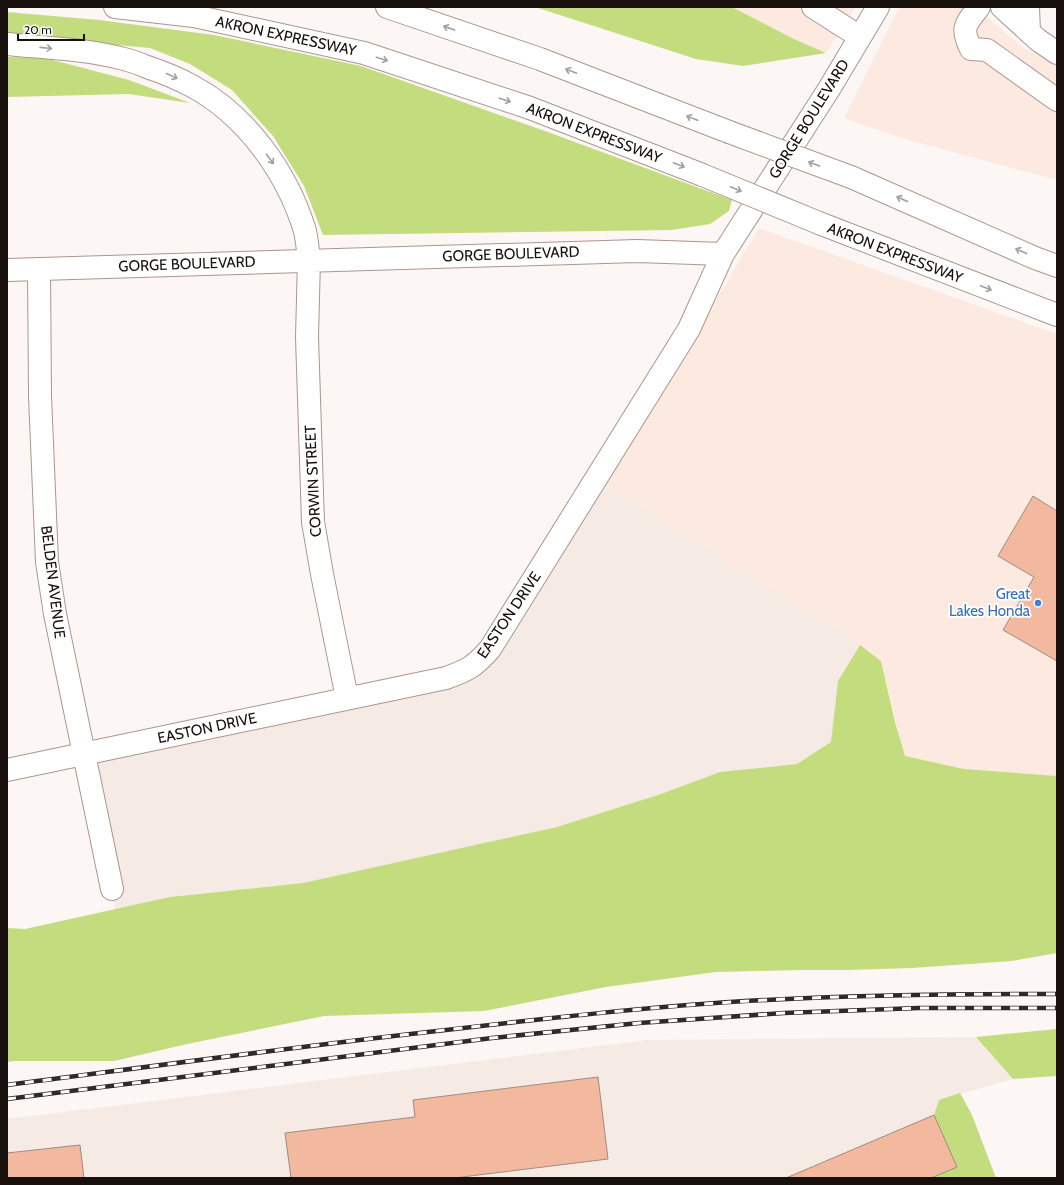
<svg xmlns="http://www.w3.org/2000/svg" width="1064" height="1185" font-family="Cabin,sans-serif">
<rect width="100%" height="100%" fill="#fcf7f5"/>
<!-- commercial -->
<path fill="#fceae0" d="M732 7H856L826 53 794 39Z
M901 7H976L1022 47 1057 66V180L904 139 844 118 898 10Z
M759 228 1057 334V776L964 769 904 756 881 661 604 485Z"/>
<!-- built -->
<path fill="#f5eae4" d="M604 485 860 645 838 681 831 742 797 764 720 772 661 794 557 827 303 883 170 897 115 910 112 889 84 755 462 672Z
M976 1037 1013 1079 939 1100 957 1167 931 1178H7V1119L647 1040Z"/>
<!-- green -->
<path fill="#c3dc7e" d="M535 7H732L794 39 826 53 743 66 696 59Z
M7 12 99 20 214 35 361 66 545 131 732 200 729 211 710 224 672 230 323 235 304 186 273 136 232 90 190 64 150 48 7 35Z
M7 57 45 58 129 80 190 103 129 94 7 97Z
M860 645 881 661 895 722 905 756 964 769 1057 776V953L1012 961 912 968 849 970H801L716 972 606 987 484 1011 324 1016 187 1044 114 1061H14L7 1062V928L25 929 170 897 303 883 557 827 661 794 720 772 797 764 831 742 838 681Z
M1057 1029V1076L1013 1079 976 1037Z
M960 1093 972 1115 996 1178H931L956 1167 934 1115 939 1100Z"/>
<!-- building -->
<path fill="#f3b99e" stroke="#a08b81" d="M1033 496 1057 511V661L1003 630 1034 577 998 556Z
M598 1077 608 1159 454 1178H291L285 1133 415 1117 413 1100Z
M934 1115 957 1167 931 1178H786Z
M80 1145 84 1178H7V1153Z"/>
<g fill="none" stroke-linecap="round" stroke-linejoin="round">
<!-- minor casing -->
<g stroke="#ab968c" stroke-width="24">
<path id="minor" d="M813 7 860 37
M979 7C966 24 960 27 971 49L987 50 1057 100
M1002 7 1038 40 1057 53
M1028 7 1029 32
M309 260 307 337 313 522 322 574 347 698
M39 269 40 396 47 562 55 614 112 889
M7 270 637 251 723 254
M7 770 446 678C468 670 474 667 490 649L689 329 723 254 829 89 878 7"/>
</g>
<!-- highway casing -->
<g stroke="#ab968c" stroke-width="24">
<path id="highway" d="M115 7 194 16 364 53 530 108 700 174
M387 7 540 59 729 132
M7 44C46 48 86 49 124 59 132 61 140 64 147 67 162 72 177 78 192 86 246 115 287 172 305 231 307 240 308 251 309 260
M851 177 1035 258 1057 266
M819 223 1057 315"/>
</g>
<!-- minor -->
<use href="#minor" stroke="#fff" stroke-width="22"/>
<!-- highway -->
<use href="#highway" stroke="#fff" stroke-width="22"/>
<!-- rail casing -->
<g stroke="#302926" stroke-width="4.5">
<path id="rail" d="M7 1085C147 1067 287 1048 428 1032 540 1019 653 1006 766 1000 863 995 960 994 1057 994
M7 1099 492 1038 639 1023 784 1013 919 1008H1057"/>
</g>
<!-- rail -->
<use href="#rail" stroke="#fff" stroke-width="3" stroke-dasharray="9" stroke-linecap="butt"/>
<!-- highway-bridge casing -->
<g stroke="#ab968c" stroke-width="24" stroke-linecap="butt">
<path id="highway-bridge" d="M729 132 851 177
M700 174 819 223"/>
</g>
<!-- highway-bridge -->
<use href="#highway-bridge" stroke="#fff" stroke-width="22"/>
</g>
<!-- one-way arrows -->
<defs><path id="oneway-shaft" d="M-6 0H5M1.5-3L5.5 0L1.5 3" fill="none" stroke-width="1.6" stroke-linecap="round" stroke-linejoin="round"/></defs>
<g stroke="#a29f9e">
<use href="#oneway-shaft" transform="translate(449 28) rotate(-161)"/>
<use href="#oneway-shaft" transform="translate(46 48) rotate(6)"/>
<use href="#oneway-shaft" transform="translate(382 59) rotate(18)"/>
<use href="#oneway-shaft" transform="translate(571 71) rotate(-159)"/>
<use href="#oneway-shaft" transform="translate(172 76) rotate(25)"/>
<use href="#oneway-shaft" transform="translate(505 100) rotate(18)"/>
<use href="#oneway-shaft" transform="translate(692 118) rotate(-159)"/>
<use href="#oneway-shaft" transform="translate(270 159) rotate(53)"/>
<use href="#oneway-shaft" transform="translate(814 164) rotate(-160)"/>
<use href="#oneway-shaft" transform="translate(679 165) rotate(21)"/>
<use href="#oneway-shaft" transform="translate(736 189) rotate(23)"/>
<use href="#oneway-shaft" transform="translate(902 199) rotate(-156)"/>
<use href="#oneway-shaft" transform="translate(1021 251) rotate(-156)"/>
<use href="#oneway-shaft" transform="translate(986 288) rotate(21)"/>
</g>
<!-- markers -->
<circle fill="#3f7fe0" stroke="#fff" stroke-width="1.5" cx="1038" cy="603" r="4"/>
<g text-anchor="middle" stroke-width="3.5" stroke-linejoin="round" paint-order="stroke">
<!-- street labels -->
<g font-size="15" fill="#17100c" stroke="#fff">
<text transform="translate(286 36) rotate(12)" y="5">AKRON EXPRESSWAY</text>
<text transform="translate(809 119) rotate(-58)" y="5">GORGE BOULEVARD</text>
<text transform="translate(594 133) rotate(21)" y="5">AKRON EXPRESSWAY</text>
<text transform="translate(895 253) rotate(21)" y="5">AKRON EXPRESSWAY</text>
<text transform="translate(511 254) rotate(-2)" y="5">GORGE BOULEVARD</text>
<text transform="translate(187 264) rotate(-2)" y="5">GORGE BOULEVARD</text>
<text transform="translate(313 481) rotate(-93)" y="5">CORWIN STREET</text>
<text transform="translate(53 582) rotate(83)" y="5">BELDEN AVENUE</text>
<text transform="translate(509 615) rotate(-56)" y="5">EASTON DRIVE</text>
<text transform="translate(207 728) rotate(-12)" y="5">EASTON DRIVE</text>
</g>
<!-- shop labels -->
<g font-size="15" fill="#366cbe" stroke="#fff" text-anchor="end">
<text x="1030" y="599">Great<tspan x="1030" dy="17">Lakes Honda</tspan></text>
</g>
</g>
<!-- border -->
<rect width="1064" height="1185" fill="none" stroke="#17100c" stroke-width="16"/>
<!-- scale -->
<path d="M18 34v6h66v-6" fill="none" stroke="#17100c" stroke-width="2"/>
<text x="24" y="34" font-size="12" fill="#17100c" stroke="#ffffff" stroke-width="3" paint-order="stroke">20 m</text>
</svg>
